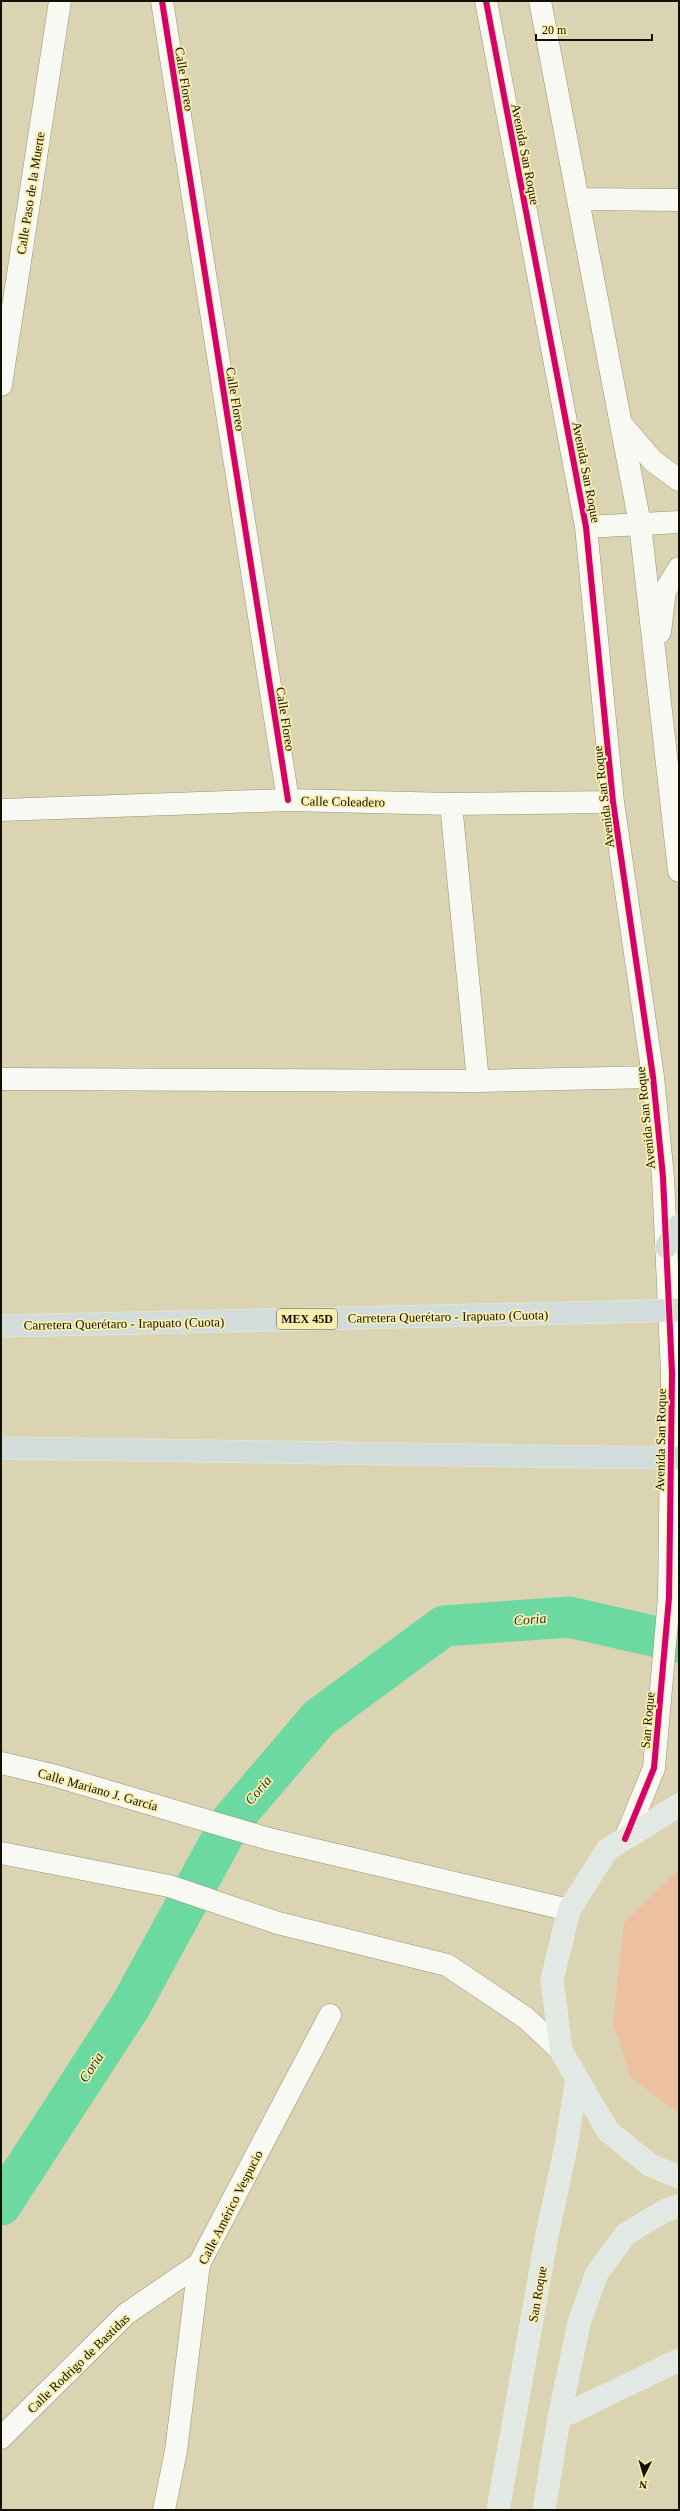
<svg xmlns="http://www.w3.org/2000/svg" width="680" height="2511" font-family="Georgia,serif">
<rect width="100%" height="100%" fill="#dad4b2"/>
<!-- green -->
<path fill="#eec0a2" d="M679 1869V2113L631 2078 613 2022 624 1923Z"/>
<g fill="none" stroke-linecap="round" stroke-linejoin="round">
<!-- canal -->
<path stroke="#6bd9a0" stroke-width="41" d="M1 2205 131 2005 232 1820 319 1718 444 1626 569 1617 679 1642"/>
<!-- minor casing -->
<g stroke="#969176" stroke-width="23">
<path id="minor" d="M162 1 288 800
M486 1 586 527 613 802 653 1077 663 1177 672 1373 669 1598 654 1768 625 1839
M540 1 640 524 679 871
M579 199 679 200
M1 385 60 1
M623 426 653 461 679 480
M586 527 679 522
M660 632 665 591 679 568
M451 804 478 1081
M1 810 288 800 451 804 613 802
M1 1079 478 1081 653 1077
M1 1763 56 1776 269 1839 569 1910
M1 1853 169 1886 278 1923 447 1965 526 2018 561 2051
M1 2438 126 2314 199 2264
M164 2510 176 2451 199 2264 330 2015"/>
</g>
<!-- major casing -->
<g stroke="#eeecdc" stroke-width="23">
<path id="major" d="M679 1805 607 1850 569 1910 552 1980 561 2051 608 2131 650 2165 679 2177
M559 2418 679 2360
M498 2510 547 2235 566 2147 577 2078
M544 2510 559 2418 579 2323 597 2273 626 2234 664 2211 679 2206"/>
</g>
<!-- highway casing -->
<g stroke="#eeecdc" stroke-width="23">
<path id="highway" d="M666 1247 679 1225
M1 1326 613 1312
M1 1448 596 1457"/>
</g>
<!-- minor -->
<use href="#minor" stroke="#f9f9f3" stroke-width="22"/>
<!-- major -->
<use href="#major" stroke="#e2e8e4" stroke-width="22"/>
<!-- highway -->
<use href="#highway" stroke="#d2dcda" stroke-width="22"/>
<!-- highway-bridge casing -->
<g stroke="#eeecdc" stroke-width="23" stroke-linecap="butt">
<path id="highway-bridge" d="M613 1312 679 1310
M596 1457 679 1458"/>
</g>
<!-- highway-bridge -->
<use href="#highway-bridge" stroke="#d2dcda" stroke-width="22"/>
<!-- cycleway casing -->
<g stroke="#f8eeaf" stroke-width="8">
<path id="cycleway" d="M162 1 288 800
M486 1 586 527 613 802 653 1077 663 1177 672 1373 669 1598 654 1768 625 1839"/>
</g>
<!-- cycleway -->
<use href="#cycleway" stroke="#d6006c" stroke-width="6"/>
</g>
<g text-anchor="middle" stroke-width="3.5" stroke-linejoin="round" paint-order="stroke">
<!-- shield labels -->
<rect fill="#f8eeaf" stroke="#585334" stroke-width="1" x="277" y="1309" width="60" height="20" rx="3"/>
<g font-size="12" font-weight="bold" fill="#141000">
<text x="307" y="1323">MEX 45D</text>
</g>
<!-- street labels -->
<g font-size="13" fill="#141000" stroke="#f8eeaf">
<text transform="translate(185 79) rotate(81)" y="5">Calle Floreo</text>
<text transform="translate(526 154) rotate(79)" y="5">Avenida San Roque</text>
<text transform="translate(30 193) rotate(-81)" y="5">Calle Paso de la Muerte</text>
<text transform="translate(236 399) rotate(81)" y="5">Calle Floreo</text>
<text transform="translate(587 472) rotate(79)" y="5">Avenida San Roque</text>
<text transform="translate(286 719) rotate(81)" y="5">Calle Floreo</text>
<text transform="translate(603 797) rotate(-97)" y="5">Avenida San Roque</text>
<text transform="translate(343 801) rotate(1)" y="5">Calle Coleadero</text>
<text transform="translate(645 1118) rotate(-96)" y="5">Avenida San Roque</text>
<text transform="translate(448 1316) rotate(-1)" y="5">Carretera Querétaro - Irapuato (Cuota)</text>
<text transform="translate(124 1323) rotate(-1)" y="5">Carretera Querétaro - Irapuato (Cuota)</text>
<text transform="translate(660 1440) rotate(-89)" y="5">Avenida San Roque</text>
<text transform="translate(647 1720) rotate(-85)" y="5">San Roque</text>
<text transform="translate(98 1789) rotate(16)" y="5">Calle Mariano J. García</text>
<text transform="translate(230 2207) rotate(-63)" y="5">Calle Américo Vespucio</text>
<text transform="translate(537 2294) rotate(-80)" y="5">San Roque</text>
<text transform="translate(78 2363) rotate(-44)" y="5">Calle Rodrigo de Bastidas</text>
</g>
<!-- water labels -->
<g font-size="14" font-style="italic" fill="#223a2d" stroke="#f8eeaf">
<text transform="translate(530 1619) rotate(-4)" y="5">Coria</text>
<text transform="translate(258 1790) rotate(-50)" y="5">Coria</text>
<text transform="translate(91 2067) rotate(-57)" y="5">Coria</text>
</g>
</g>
<!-- border -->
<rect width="680" height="2511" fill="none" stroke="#141000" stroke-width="4"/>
<!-- north arrow -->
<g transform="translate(644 2475) rotate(185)" stroke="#f8eeaf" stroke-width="3" paint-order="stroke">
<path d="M0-3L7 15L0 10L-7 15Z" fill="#141000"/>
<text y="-6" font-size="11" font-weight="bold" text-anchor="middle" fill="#141000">N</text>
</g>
<!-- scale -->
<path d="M536 34v6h116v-6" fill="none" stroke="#141000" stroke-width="2"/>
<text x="542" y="34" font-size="12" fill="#141000" stroke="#f8eeaf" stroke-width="3" paint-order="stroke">20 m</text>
</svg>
